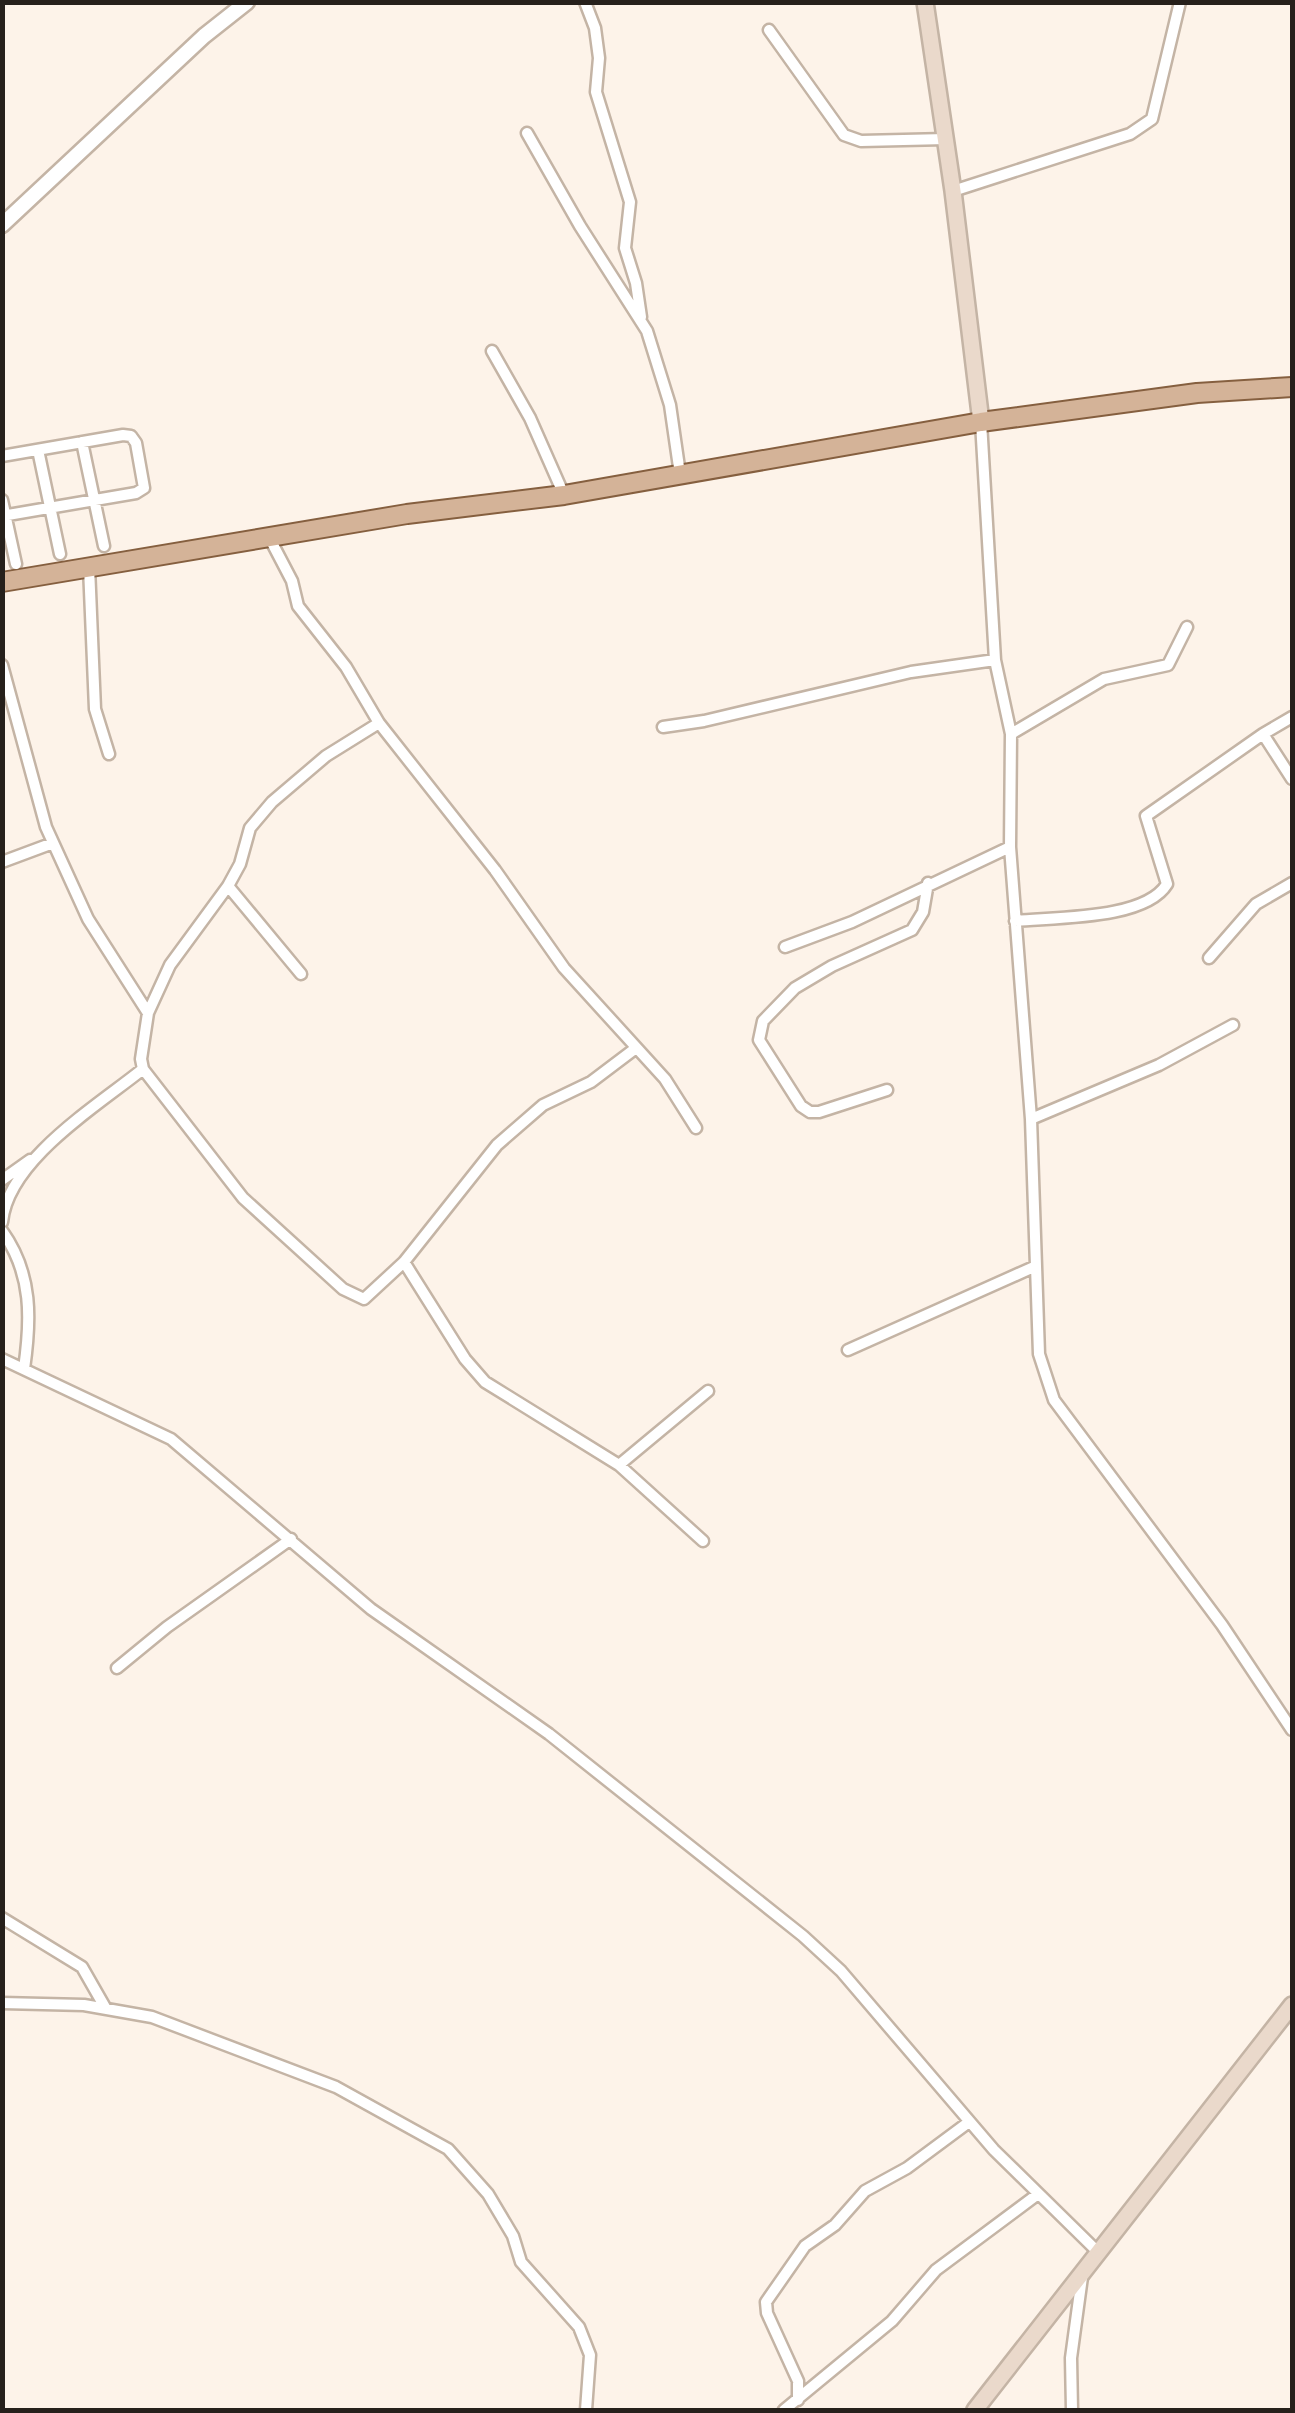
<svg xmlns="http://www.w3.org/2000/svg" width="1295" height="2413" font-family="'Public Sans',sans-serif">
<rect width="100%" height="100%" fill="#fdf3e9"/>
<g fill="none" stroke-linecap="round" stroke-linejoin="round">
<!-- minor casing -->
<g stroke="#c4b4a5" stroke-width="15">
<path id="minor" d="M585 2 595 28 599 58 596 92 630 202 625 248 636 283 641 317
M769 30 844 135 861 141 946 139
M527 133 580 226 647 331 670 405 680 474
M953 191 1130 134 1152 119 1180 2
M492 351 530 418 564 495
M981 422 995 660 1011 734 1010 847 1031 1119 1039 1354 1054 1400 1222 1625 1292 1730
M82 442 104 546
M38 450 60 554
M2 456 123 435 131 436 136 443 144 488 136 493 2 516
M2 500 16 564
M269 537 292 581 298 606 346 667 379 723 495 870 564 968 665 1079 696 1128
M89 567 95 709 109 754
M2 665 46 827 88 919 148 1013 170 965 228 886 240 864 250 828 272 802 326 756 379 723
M663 727 704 721 911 672 995 660
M1011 734 1104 679 1168 665 1187 627
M1263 734 1292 717
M2 862 53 843
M228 886 301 974
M1015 921C1055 917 1145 920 1167 884L1146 816 1263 734 1292 779
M785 947 852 922 1010 847
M1209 958 1256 904 1292 883
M148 1013 141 1059 143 1069 243 1198 343 1289 364 1299 404 1262 497 1145 543 1105 591 1082 636 1048
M887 1090 819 1112H810L801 1106 759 1040 763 1021 795 988 832 966 912 930 923 912 928 883
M1031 1119 1159 1065 1233 1025
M2 1180 30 1160
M2 1222C8 1160 97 1106 143 1069
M2 1231C33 1274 31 1320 24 1369
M404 1262 465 1359 485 1382 619 1465 703 1541
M848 1350 1036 1266
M2 1359 171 1439 371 1609 549 1734 803 1936 841 1971 994 2150 1099 2253
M619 1465 708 1391
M117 1668 167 1627 291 1539
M2 1918 82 1967 106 2009
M2 2003 84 2005 152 2017 336 2087 448 2149 488 2194 513 2236 521 2262 579 2327 590 2355 586 2410
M798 2400V2381L767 2313 766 2302 805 2246 835 2225 865 2191 907 2168 969 2122
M784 2410 892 2321 936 2270 1038 2194
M1072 2410 1071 2358 1082 2277"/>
</g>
<!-- tertiary casing -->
<g stroke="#c4b4a5" stroke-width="19">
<path id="tertiary" d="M2 225 204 36 247 2"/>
</g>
<!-- secondary casing -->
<g stroke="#c4b4a5" stroke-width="20">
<path id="secondary" d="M925 2 953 191 981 422
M975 2410 1292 2005"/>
</g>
<!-- primary casing -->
<g stroke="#855f3f" stroke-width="22">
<path id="primary" d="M2 582 407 514 564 495 981 422 1197 393 1292 387"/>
</g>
<!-- minor -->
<use href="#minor" stroke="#fff" stroke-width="10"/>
<!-- tertiary -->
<use href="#tertiary" stroke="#fff" stroke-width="14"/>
<!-- secondary -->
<use href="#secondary" stroke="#ead9cb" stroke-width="15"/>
<!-- primary -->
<use href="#primary" stroke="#d4b398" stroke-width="18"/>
</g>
<!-- border -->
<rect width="1295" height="2413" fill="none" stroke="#26201b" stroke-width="10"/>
</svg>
